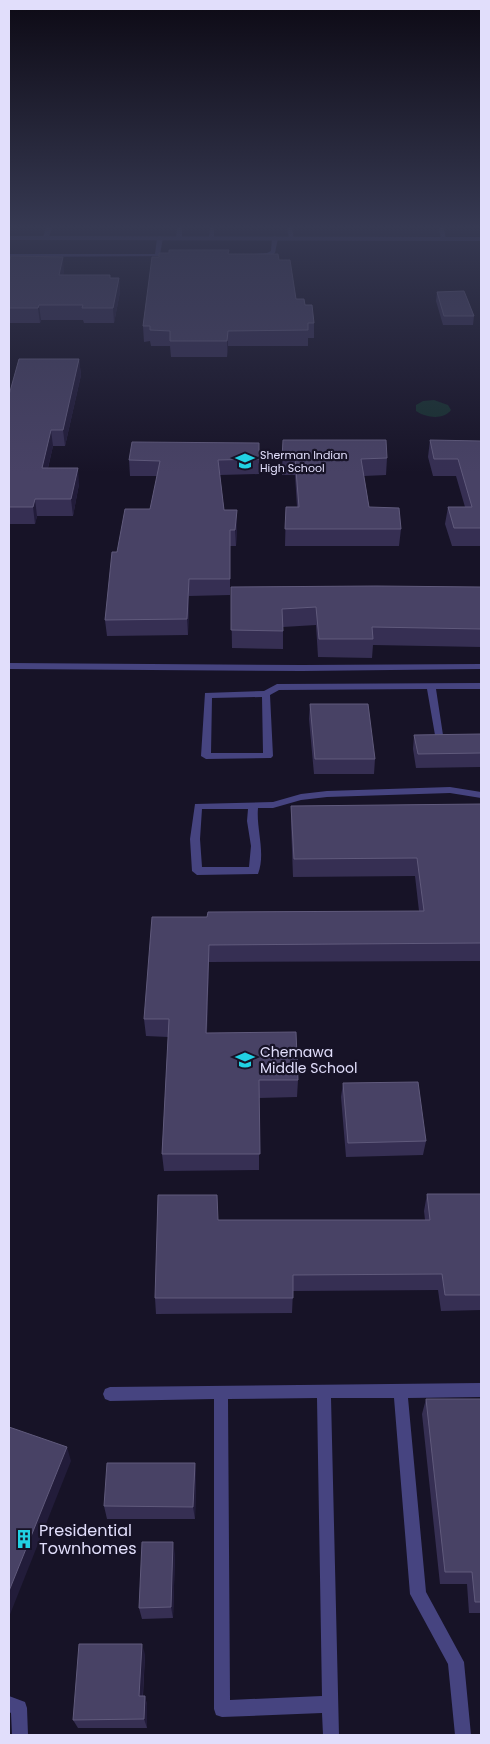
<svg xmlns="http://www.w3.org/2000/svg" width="490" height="1744" font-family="Poppins,sans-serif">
<rect width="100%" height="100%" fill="#171327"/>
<!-- green -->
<path fill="#17302f" d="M434 400 448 405 451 410C444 420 426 418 416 411V405L423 401Z"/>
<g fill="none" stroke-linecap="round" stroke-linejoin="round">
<!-- service -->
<path fill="#464480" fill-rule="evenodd" d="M177 228H182V238L179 240 176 238Z
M210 228H214V239L209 238Z
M287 228H292L294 239 289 238Z
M439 228H444L446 240 441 239Z
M160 236 163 238 160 254 172 253 174 256 9 257V254H155L157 238Z
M275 236 278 238 275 253 268 257 254 256V254L267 253 271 251 272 238Z
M9 663 302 665 481 664V669L302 671 9 669Z
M481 683V689H436L443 735 439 738 435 735 427 689 279 690 270 695 273 756 271 758 206 759 201 756 205 693 264 691 277 684ZM262 697 263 753H211L212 698Z
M450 787 481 792V798L450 793 327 797 301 800 273 808H258C256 829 266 853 258 874L197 875 192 871 190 839 195 804 273 802 301 794 327 791ZM202 809H248L247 821 251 846 249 867H202L200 839Z
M481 1383V1397L408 1398 426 1592 464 1662 471 1735H455L448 1664 410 1594 394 1398H331L339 1735H323L322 1713 222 1717 216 1715 214 1709V1399L110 1401 105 1399 103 1394 105 1389 110 1387ZM317 1398 322 1696 230 1700 228 1399Z
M9 1696 25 1702 27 1708 28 1735H12L11 1713 9 1712Z"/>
<!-- minor -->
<path fill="#464480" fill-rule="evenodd" d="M46 228H52L49 237 46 239 43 237Z"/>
<!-- tertiary -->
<path fill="#464480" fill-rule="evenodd" d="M9 236 481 237V241L9 240Z"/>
</g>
<!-- wall -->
<path fill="#362f53" d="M229 254 279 260 296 299 305 305 314 323V338H308V346H228L227 357H171L170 346H151L150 341 144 342 143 326Z
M9 262 64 271 63 275H110V278H119L120 292 114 323H84L83 320H41L40 323H9Z
M437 292 474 316 473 325H443L436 301Z
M79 359 81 375 65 446H53L48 468 79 484 73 516H37L35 524H9V395Z
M283 440 387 458 386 475 364 476 369 507 401 529 399 546H285L286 507H297L295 475H282Z
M430 440 481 441V546H452L445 524 448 507H465L456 476H433L428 457Z
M259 443V474L220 475 224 510 237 526 236 546H230V595L189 596 188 635 107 636 105 620 117 552 150 509 157 476H130L129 460Z
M231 587H481V647L373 645 372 658 318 657 316 625 283 627V649L232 648Z
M310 704 375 759 374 774H314L309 719Z
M481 734V767L416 768 413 749 414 735Z
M481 804V969L480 961 209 962 207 1033 298 1080 297 1097 259 1098V1170L164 1171 162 1154 168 1037 146 1036 144 1019 207 917 419 911 415 876 293 877 291 824V806Z
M343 1083 426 1141 423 1155 346 1157 341 1097Z
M427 1194H481V1310L441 1311 438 1290 293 1291 292 1313 156 1314 155 1298 218 1220H425L424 1211Z
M426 1399H481V1613H469L467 1584H440L422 1414Z
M195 1463 196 1477 195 1519H107L104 1506Z
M175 1554 173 1618 142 1619 139 1608Z
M145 1654 143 1696H145L147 1705V1728H78L73 1720Z"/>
<!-- shaded-wall -->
<path fill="#221c3a" d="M63 257 64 271 60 290 59 275Z
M119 278 120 292 114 323 113 308Z
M39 305 41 320 40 323 38 308Z
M228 331V346L227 357V341Z
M79 359 81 375 65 446 63 430Z
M51 430 53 446 44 484 42 468Z
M78 468 79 484 73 516 71 499Z
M35 499 37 516 35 524 33 507Z
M237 510V526L236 546 235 530Z
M189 579V596L188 635 187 619Z
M209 945V962L206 1050V1033Z
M67 1447 71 1461 9 1617V1591Z
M195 1463 196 1477 195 1519 193 1507Z
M173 1542 175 1554 173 1618 171 1607Z
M142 1644 145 1654 142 1705 139 1696Z
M145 1696 147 1705V1728L144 1719Z"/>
<!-- building -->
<path fill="#484265" stroke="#605a7c" d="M169 250H229L228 254H278L279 260H290L296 299H304L305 305H312L314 323H308V330L228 331 227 341H170V331L150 330V326H143L152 257H159V253H169Z
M11 256 63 257 59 275H110V278H119L113 308H82L83 305H39L38 308H9V262Z
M464 291 474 316H444L437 292Z
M19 359H79L63 430H51L42 468H78L71 499H35L33 507H9V395Z
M283 440H386L387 458 361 459 369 507 399 508 401 529H285L286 507H299L295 458H282Z
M430 440 481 441V528H454L448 507H472L458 459H434Z
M132 442 259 443V459L218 460 224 510H237L235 530H230V579H189L187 619 105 620 112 552H117L125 509H150L160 461 129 460Z
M376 586 481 587V629L372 627 373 639H319L316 607 282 609 283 631 231 630V587Z
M310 704H368L375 759H315Z
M481 734V753L418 754 414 735Z
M481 804V943L209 945 206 1033 296 1032 298 1080H259L260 1154H162L169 1019H144L152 917H207L208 912 424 911 417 858 294 859 291 806Z
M418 1082 426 1141 348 1143 343 1083Z
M427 1194H481V1295H445L442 1274 293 1275V1298H155L158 1195H217L218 1220H430Z
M426 1399H481V1602H475L472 1572H445Z
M9 1427 67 1447 9 1591Z
M107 1463H195L193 1507 104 1506Z
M142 1542H173L171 1607 139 1608Z
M79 1644H142L139 1696H145L144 1719 73 1720Z"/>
<!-- sky -->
<linearGradient id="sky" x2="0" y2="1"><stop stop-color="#0d0a15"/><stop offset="0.48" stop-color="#363952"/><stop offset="1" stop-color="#363952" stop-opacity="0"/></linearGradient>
<rect width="490" height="473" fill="url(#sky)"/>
<!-- icons -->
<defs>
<g id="school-bare" transform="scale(1.5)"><path d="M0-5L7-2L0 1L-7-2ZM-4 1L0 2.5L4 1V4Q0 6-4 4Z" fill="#21d1e3" stroke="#171327" stroke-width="2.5" paint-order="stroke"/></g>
<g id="building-bare" transform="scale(1.5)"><path d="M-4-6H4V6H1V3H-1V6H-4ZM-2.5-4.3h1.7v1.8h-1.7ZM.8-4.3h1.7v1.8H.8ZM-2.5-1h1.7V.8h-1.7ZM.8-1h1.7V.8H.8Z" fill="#21d1e3" stroke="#171327" stroke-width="2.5" paint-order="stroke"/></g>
</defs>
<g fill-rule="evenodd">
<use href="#school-bare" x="245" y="461"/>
<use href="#school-bare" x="245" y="1060"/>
<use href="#building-bare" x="24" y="1539"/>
</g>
<g text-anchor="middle" stroke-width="4.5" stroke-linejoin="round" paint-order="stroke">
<!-- far-poi labels -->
<g font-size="11" fill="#e1defb" stroke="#171327" text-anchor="start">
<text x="260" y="459">Sherman Indian<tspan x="260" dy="13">High School</tspan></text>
</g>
<!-- poi labels -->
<g font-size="14" fill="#e1defb" stroke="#171327" text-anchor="start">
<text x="260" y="1057">Chemawa<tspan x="260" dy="16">Middle School</tspan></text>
</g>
<!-- near-poi labels -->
<g font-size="16" fill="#e1defb" stroke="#171327" text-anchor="start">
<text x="39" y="1536">Presidential<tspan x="39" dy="18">Townhomes</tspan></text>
</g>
</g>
<!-- border -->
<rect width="490" height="1744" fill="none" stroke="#e1defb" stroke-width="20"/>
</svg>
